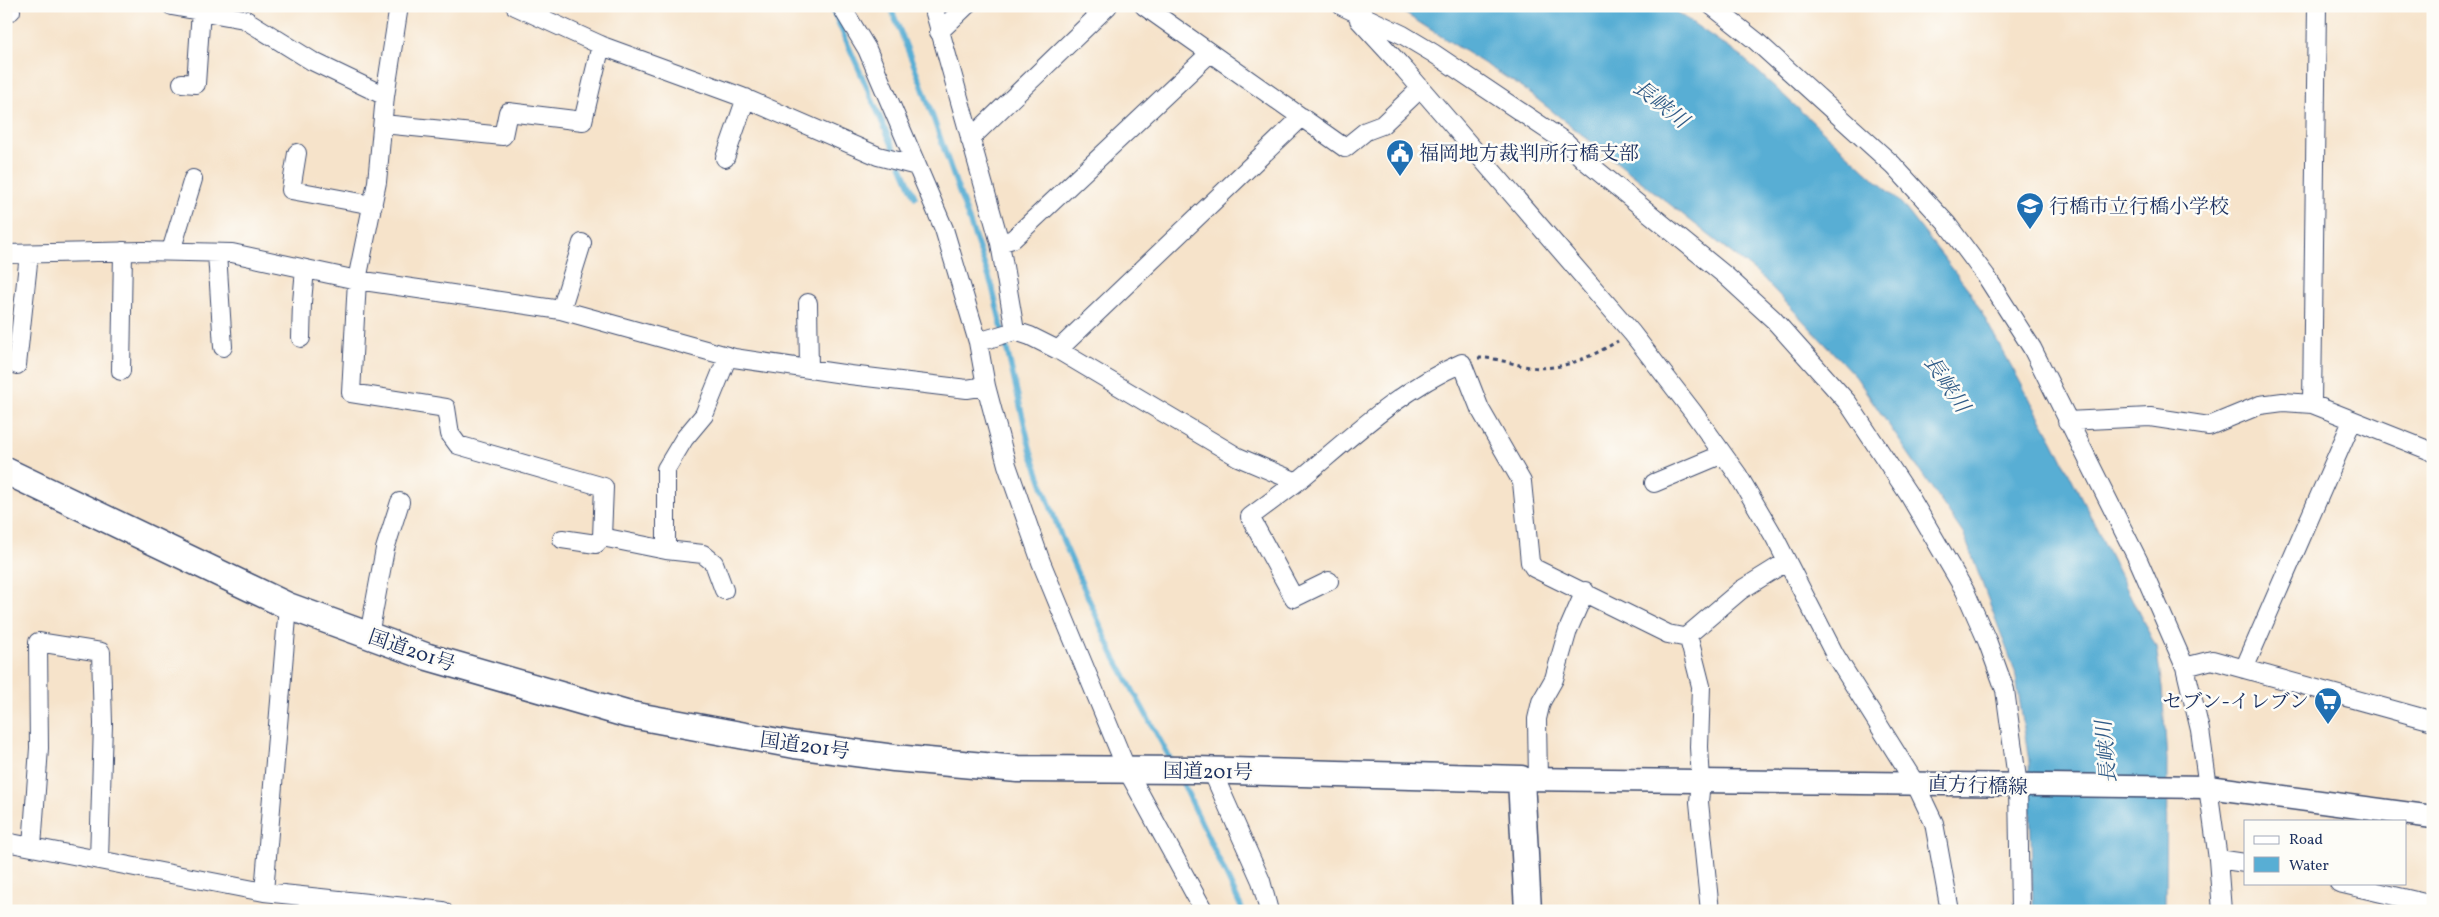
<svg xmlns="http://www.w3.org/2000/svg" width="2439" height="917" font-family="Vollkorn,'Noto Serif JP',serif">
<rect width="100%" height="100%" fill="#fdfcf7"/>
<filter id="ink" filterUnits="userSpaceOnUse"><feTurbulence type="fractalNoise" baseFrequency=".02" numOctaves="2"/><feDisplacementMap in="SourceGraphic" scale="10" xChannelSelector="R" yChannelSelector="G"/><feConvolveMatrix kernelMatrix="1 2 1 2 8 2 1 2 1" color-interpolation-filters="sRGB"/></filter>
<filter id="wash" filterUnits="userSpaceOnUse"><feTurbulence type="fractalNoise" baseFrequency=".0096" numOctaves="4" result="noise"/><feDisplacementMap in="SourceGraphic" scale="20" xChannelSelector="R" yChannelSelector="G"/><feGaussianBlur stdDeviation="1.12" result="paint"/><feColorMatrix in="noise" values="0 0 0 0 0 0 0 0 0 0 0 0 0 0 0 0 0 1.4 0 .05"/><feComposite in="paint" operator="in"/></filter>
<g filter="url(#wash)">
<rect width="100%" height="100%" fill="#f6e3ca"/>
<!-- water -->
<path fill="#58aed4" stroke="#3a6e99" d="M1393 6H1668L1742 57 1902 204 1969 290 2053 441 2156 647 2162 687 2167 760 2166 911H2033L2029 761 2015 671 1964 535 1856 377 1763 278 1523 88Z"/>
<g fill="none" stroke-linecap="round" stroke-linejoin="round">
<!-- stream -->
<path stroke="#58aed4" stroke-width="5.5" d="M831 6 897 156
M890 6 921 83 992 286 1031 452 1061 536 1113 654 1172 762
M901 165 915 197
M1180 777 1243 911"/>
</g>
</g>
<g filter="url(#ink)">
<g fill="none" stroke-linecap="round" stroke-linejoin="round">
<!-- minor casing -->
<g stroke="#3c4a6e" stroke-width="20">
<path id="minor" d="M172 6 244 19 312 61 385 96
M399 6 385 96 377 182 357 280 351 393 446 408 450 434 458 445 604 487 602 537
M515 6 605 47 742 97 878 156 917 166
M841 6 867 49 944 229 978 342 986 386 1007 465 1041 562 1127 770 1204 911
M933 6 1000 243 1015 331
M1144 6 1345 148 1366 131 1382 125 1421 88
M1342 6 1403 35 1433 53 1567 143 1583 159 1726 276 1773 319 1848 403 1909 495 1965 591 1988 643 2005 690 2018 786 2020 911
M1712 6 1756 41 1893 165 1947 224 1986 276 2032 348 2139 562 2185 667 2200 730 2218 859 2222 911
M6 12 11 11
M1359 20 1405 70 1632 333 1693 412 1738 475 1775 538 1835 655 1915 783 1934 823 1950 911
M939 32 966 6
M182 83 196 84 201 10
M383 124 503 136 508 112 583 121 601 45
M970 139 1108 6
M297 153 291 190 373 205
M725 158 746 98
M1000 243 1013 239 1209 54
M171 251 193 179
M217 253 223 347
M6 254 143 251 232 253 357 280 561 310 734 358 850 375 967 389 986 386
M808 303 809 369
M561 310 582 243
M301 338 302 302 305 269
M978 342 1015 331 1030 336 1058 350 1238 457 1297 482C1349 439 1399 390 1462 363L1480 409 1522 482 1530 562 1534 568 1668 634 1688 638
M1058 350 1302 117
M17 365 29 254
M121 371 123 251
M2312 404 2317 6
M2067 421 2150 417 2209 426 2260 405 2283 402 2312 404 2433 452
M1297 482 1250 517 1294 598 1329 581
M1654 483 1723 454
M562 539 596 544 602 537 666 550
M724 590 714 563 703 554 666 550V469L684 439 704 415 728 356
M369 635 385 549 400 502
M2185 667 2212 660 2433 721
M2244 669 2352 421
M1212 771 1261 881 1269 911
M1538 780 1537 719 1541 702 1554 679 1568 630 1585 591
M6 842 264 892 443 911
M32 847 39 748 38 642 101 652 103 724 99 860
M2218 859 2245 863
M2339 883 2433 905
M264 892 288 606
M1710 911 1699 802 1701 781 1699 747 1701 686 1688 635 1741 590 1786 562"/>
</g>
<!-- major casing -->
<g stroke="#3c4a6e" stroke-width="25">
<path id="major" d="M1521 779 2209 787 2433 817"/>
</g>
<!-- highway casing -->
<g stroke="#3c4a6e" stroke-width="29">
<path id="highway" d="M6 471 288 606 428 657 626 714 795 745 894 758 1018 769 1196 770 1521 779 1528 911"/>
</g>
<!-- path -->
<path stroke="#3c4a6e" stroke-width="3" stroke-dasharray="4 4" stroke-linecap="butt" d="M1478 358C1493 357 1509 363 1524 366 1558 373 1589 358 1618 341"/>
<!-- minor -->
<use href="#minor" stroke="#fff" stroke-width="18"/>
<!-- major -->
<use href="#major" stroke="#fff" stroke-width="22"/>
<!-- highway -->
<use href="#highway" stroke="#fff" stroke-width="26"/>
</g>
</g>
<!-- icons -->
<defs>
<g id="civic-pin" transform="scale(1.4375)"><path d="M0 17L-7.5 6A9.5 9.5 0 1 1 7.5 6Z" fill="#1f6fb2" stroke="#fdfcf7"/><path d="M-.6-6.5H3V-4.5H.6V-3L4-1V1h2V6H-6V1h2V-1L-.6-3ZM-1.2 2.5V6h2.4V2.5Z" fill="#fff"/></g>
<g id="school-pin" transform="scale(1.4375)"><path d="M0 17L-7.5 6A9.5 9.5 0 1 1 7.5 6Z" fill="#1f6fb2" stroke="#fdfcf7"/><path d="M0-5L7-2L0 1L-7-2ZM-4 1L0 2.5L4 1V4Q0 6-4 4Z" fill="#fff"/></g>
<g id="supermarket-pin" transform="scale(1.4375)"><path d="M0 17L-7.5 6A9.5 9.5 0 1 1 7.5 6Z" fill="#1f6fb2" stroke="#fdfcf7"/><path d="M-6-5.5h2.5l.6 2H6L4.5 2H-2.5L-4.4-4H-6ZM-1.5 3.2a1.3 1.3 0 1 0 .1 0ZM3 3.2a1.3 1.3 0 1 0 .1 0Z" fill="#fff"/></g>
</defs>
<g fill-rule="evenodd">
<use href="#civic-pin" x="1400" y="153"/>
<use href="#school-pin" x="2030" y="206"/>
<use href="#supermarket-pin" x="2328" y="701"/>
</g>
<g text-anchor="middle" stroke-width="5" stroke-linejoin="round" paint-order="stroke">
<!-- poi labels -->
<g font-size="20" fill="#1b2f5e" stroke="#fdfcf7" text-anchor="start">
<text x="1419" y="160">福岡地方裁判所行橋支部</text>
<text x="2049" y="213">行橋市立行橋小学校</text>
<text x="2309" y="708" text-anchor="end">セブン-イレブン</text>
</g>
<!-- street labels -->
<g font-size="20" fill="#1b2f5e" stroke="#fdfcf7">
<text transform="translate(412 650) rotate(19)" y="7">国道201号</text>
<text transform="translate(805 745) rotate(8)" y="7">国道201号</text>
<text transform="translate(1208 771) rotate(1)" y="7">国道201号</text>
<text transform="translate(1978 785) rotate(2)" y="7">直方行橋線</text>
</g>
<!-- water labels -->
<g font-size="21" font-style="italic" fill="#305b87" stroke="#fdfcf7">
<text transform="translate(1661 104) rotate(38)" y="7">長峡川</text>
<text transform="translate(1947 384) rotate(56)" y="7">長峡川</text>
<text transform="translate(2106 752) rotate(-95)" y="7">長峡川</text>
</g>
</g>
<!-- margin -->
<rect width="2439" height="917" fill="none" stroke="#fdfcf7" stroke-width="25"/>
<!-- legend -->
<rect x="2244" y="820" width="162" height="65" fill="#fdfcf7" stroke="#a3aaba"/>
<rect x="2254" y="836" width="25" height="8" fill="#ffffff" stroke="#a3aaba"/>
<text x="2289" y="844" font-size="15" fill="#1b2f5e">Road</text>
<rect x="2254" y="857" width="25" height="15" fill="#58aed4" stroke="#a3aaba"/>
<text x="2289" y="870" font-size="15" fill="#1b2f5e">Water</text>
</svg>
